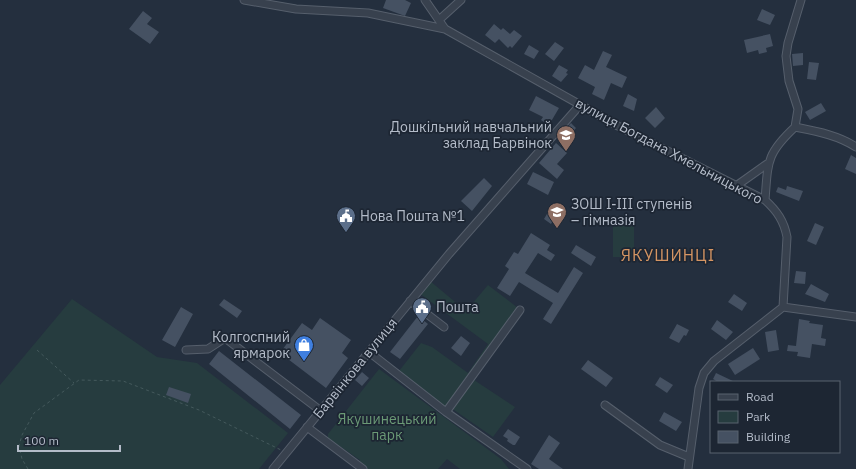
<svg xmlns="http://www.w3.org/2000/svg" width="856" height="469" font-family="'IBM Plex Sans',sans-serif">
<rect width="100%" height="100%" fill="#242f3e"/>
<!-- green -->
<path fill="#263c3f" d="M613 217H634V257H613Z
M430 281 466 311 488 285 518 308 448 407 444 406 399 371 421 343 432 347 468 373 488 344 419 293Z
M72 299 157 357 197 363 288 433 259 469H0V385Z
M379 369 501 459 509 469H460L447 459 438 469H359L360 460 328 438V434Z
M474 380 515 407 493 437 454 410V406Z"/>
<!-- building -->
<path fill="#455162" d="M386 0H405L411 3 405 16 383 8Z
M762 9 775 15 770 25 757 20Z
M143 11 152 18 147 24 159 32 150 44 129 29Z
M494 24 501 30 503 28 510 34 514 30 522 36 512 48 510 46 508 48 499 39 495 43 485 35Z
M770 34 773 46 766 48 767 52 759 54 758 50 747 53 744 40Z
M555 42 564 48 554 61 545 54Z
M529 45 539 51 534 59 524 54Z
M603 51 612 55 606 67 627 77 622 88 611 83 604 100 592 94 595 87 578 78 585 65 594 70Z
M803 53V65L793 66 792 54Z
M809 62 819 63 816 80 807 79Z
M559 65 568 70 566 73 568 74 561 82 552 76Z
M628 94 637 99 634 111 623 106Z
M536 96 559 108 549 125 541 120 543 117 529 110Z
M821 103 826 111 810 120 805 112Z
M656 107 665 118 655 128 645 118Z
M571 123 576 128 569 136 563 132Z
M556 143 567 153 557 164 564 170 557 179 539 163Z
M851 155 856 158V174L845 169Z
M533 172 554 182 548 195 527 184Z
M484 178 492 186 472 211 461 201Z
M787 186 803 191 799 201 776 192 778 187 786 190Z
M551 207 558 211 551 224 544 219Z
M815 223 824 227 816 245 807 241Z
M531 233 550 245 547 250 555 255 551 261 538 253 525 273 558 293 574 267 583 273 551 324 543 319 553 303 519 282 510 296 497 288 509 269 505 266 514 252 518 254Z
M576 245 596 257 591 266 571 253Z
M796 271 806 272 805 284 794 283Z
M811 284 829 294 825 302 805 294Z
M734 294 747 303 742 311 728 302Z
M224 299 242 311 237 318 219 305Z
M181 307 193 314 175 347 162 340Z
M418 316 428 324 400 359 390 352Z
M320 318 351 340 342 353 348 358 326 388 280 353 302 323 312 330Z
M799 319 810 321 809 323 823 325 821 338 826 339 825 346 812 344 810 358 797 356 798 352 787 351 788 345 796 346Z
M717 320 733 332 726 340 711 329Z
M677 324 689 330 686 336 684 335 679 343 669 338Z
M776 330 779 350 768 352 765 332Z
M461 336 470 343 461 356 451 348Z
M753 348 760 359 735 375 728 364Z
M219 351 301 415 290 429 209 364Z
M588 360 613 378 606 387 581 369Z
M362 372 369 378 362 386 355 380Z
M716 373 735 382H718L713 379Z
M660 377 673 385 667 393 655 385Z
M169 387 191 394 188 403 166 395Z
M664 412 682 422 676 431 659 421Z
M508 429 520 437 515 445H513L507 441 508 439 503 436Z
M549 435 560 443 549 459 563 469H539L531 464Z"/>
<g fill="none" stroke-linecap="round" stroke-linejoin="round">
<!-- minor casing -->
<g stroke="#565f6c" stroke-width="9">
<path id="minor" d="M244 0 296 9 368 13 445 29
M425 0 445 29 618 126 765 200C777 211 784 221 787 237L783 307 714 361 704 373 699 388 688 469
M439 20 461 0
M795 127 798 109 789 81 786 56 788 43 801 0
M736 186 767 164
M765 200C768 162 766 154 795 127 815 131 838 135 856 147
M410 301 444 327
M783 307 856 317
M186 350 208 349 225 338 321 411
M369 352 446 412 527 469
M605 405 660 445 689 457
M446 412 520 310
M307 427 363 469
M273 469 449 254 580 105"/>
</g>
<!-- path -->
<path stroke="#44595c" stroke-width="1" stroke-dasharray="3 3" stroke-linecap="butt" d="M37 350 74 383
M28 469 22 459 19 446 22 435 34 413 79 380 123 381 199 410 281 450"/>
<!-- minor -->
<use href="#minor" stroke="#38414e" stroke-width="7"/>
</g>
<!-- icons -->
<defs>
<g id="school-pin" transform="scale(1)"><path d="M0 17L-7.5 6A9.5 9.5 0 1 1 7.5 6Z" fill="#8d6e63" stroke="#1d2633"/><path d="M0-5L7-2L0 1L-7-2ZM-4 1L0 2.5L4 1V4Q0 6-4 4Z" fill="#fff"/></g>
<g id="civic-pin" transform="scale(1)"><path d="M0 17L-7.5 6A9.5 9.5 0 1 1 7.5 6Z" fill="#5c6f8a" stroke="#1d2633"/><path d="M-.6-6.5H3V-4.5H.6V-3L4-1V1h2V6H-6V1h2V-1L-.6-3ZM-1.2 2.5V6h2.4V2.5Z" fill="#fff"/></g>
<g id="shop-pin" transform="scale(1)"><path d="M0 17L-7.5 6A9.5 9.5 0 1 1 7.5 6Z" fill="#3f7fe0" stroke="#1d2633"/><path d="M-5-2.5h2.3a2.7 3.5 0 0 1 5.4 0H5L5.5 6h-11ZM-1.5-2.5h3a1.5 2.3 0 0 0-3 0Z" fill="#fff"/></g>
</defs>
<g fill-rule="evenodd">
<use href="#school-pin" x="566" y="135"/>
<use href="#school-pin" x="557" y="212"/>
<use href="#civic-pin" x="346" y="216"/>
<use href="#civic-pin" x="422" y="307"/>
<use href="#shop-pin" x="304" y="345"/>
</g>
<g text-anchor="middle" stroke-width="3.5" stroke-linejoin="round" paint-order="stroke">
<!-- poi labels -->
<g font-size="14" fill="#b4bcc9" stroke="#1d2633" text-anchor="start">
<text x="552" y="132" text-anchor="end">Дошкільний навчальний<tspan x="552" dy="16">заклад Барвінок</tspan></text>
<text x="571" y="209">ЗОШ І-ІІІ ступенів<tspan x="571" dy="16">– гімназія</tspan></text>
<text x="360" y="221">Нова Пошта №1</text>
<text x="436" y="312">Пошта</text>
<text x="290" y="342" text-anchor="end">Колгоспний<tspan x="290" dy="16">ярмарок</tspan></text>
</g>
<!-- street labels -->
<g font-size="14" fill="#b4bcc9" stroke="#1d2633">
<text transform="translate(669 151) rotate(28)" y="5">вулиця Богдана Хмельницького</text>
<text transform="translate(355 368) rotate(-51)" y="5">Барвінкова вулиця</text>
</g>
<!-- park labels -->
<g font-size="14" fill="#6b9a76" stroke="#1d2633">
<text x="387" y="424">Якушинецький<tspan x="387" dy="16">парк</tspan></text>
</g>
<!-- quarter labels -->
<g font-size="16" letter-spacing="1" fill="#d59563" stroke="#1d2633">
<text x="668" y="261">ЯКУШИНЦІ</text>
</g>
</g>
<!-- legend -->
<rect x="710" y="381" width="130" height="72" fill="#1d2633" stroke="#59626f"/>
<rect x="718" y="394" width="20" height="6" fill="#38414e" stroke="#59626f"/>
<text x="746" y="401" font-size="12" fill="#b4bcc9">Road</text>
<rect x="718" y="411" width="20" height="12" fill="#263c3f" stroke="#59626f"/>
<text x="746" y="421" font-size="12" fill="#b4bcc9">Park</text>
<rect x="718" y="431" width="20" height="12" fill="#455162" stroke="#59626f"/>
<text x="746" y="441" font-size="12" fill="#b4bcc9">Building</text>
<!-- scale -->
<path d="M18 445v6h102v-6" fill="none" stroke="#b4bcc9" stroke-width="2"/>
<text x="24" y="445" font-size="12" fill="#b4bcc9" stroke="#1d2633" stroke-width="3" paint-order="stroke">100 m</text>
</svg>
